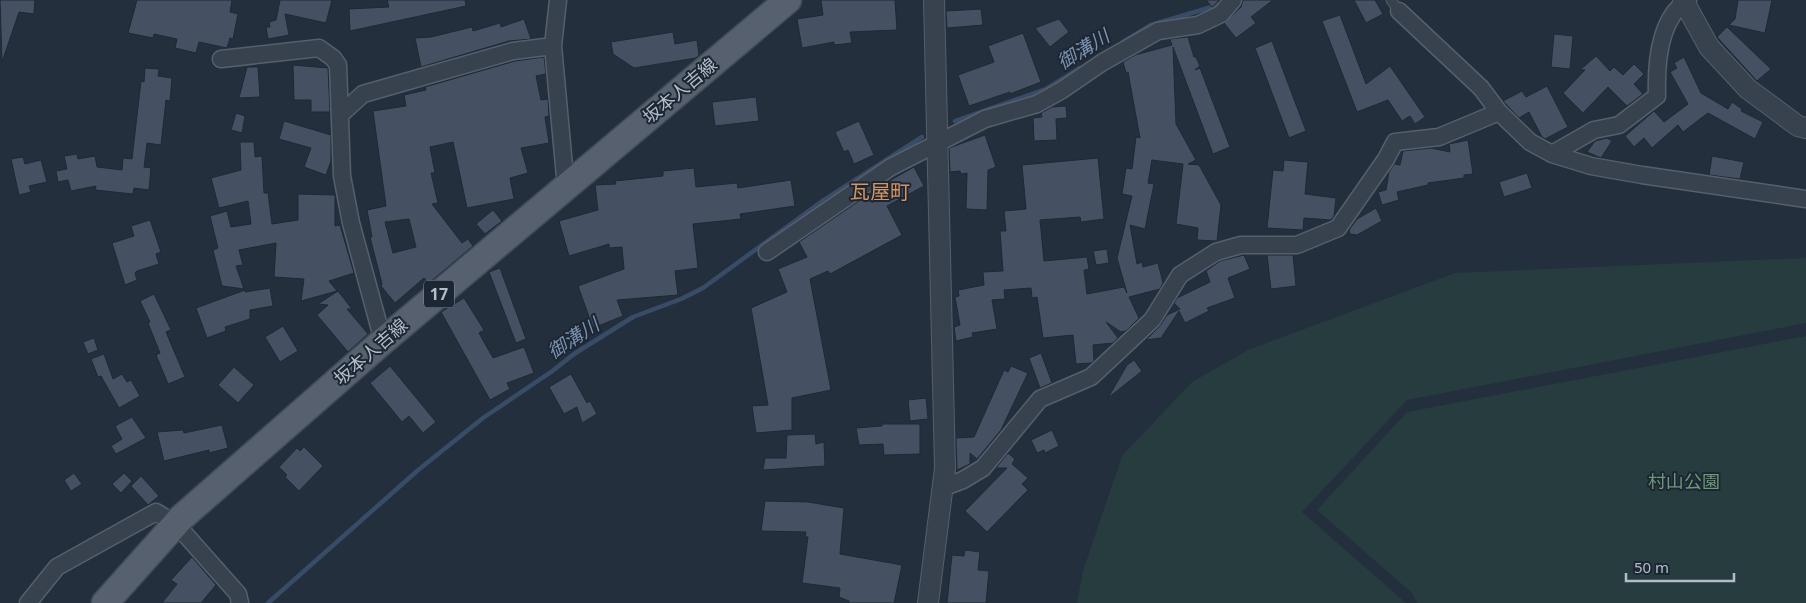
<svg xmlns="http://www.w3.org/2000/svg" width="1806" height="603" font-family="'Noto Sans','Noto Sans JP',sans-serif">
<rect width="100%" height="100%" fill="#242f3e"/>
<!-- green -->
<path fill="#263c3f" d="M1806 258V323L1407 400 1302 512 1406 603H1077L1083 571 1122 456 1192 382 1248 350 1455 273Z
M1806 336V603H1417L1412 593 1317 510 1407 412Z"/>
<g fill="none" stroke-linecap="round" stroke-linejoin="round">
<!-- stream -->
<path stroke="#394c67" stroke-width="4.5" d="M1123 42 1151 25 1222 4
M955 121 1046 89 1080 68
M268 603 417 471 483 418 551 372 574 354 633 317 681 299 703 288 821 202 922 137"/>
</g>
<!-- building -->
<path fill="#455162" stroke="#1f2835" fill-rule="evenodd" d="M0 0H35L34 14 19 12 2 62Z
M137 0H232L230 12 238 14 233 39 230 38 227 48 199 42 196 53 175 48 177 39 154 34 153 38 128 33Z
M280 0H332L326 23 285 14 289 35 268 39 266 27H270L269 22 276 20Z
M387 0H465L466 6 350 31 349 9 389 7Z
M821 0H895L897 30 850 32 852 43 834 45V42L802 48 797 19 823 15Z
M1206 0H1220L1212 7Z
M1243 0H1273L1251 17 1256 23 1236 38 1224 23 1241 7Z
M1354 0H1375L1383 14 1366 23Z
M1738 0H1772L1765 33 1729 25 1735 19Z
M981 9 983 25 947 28 946 11Z
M1340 15 1366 84 1390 66 1425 117 1415 124 1410 116 1402 121 1388 100 1357 112 1322 21Z
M524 19 531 39 509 41 421 67 415 38 431 37 472 27 473 31 500 23 501 27Z
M1059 19 1069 32 1050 47 1035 28Z
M1727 27 1771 69 1757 81 1717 37Z
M673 32 675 44 697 40 699 55 696 58 634 68 613 54 611 42Z
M1023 33 1041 82 1010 94V92L969 106 958 75 994 62 988 46Z
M1554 34 1573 36 1570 69 1551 67Z
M1188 37 1194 57H1196L1200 66 1195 70 1200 68 1230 147 1213 154 1173 47 1176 124 1196 160 1188 164 1199 165 1221 205 1217 241 1197 240 1198 228 1176 224 1183 164 1152 160 1148 183 1154 184 1145 229 1130 225 1137 264 1142 262 1143 267 1158 263 1163 283 1160 289 1129 297 1139 318 1126 331 1121 332 1106 322 1118 338 1113 343 1093 345 1094 361 1091 363 1076 364 1073 335 1043 338 1037 297 1032 298 1031 288 1004 290 1005 299 992 300 997 329 972 333 973 337 956 341 954 327 960 325 955 297 959 296 958 290 984 285 983 272 1003 271 1000 231H1006L1004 211 1026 209 1022 165 1098 158 1104 219 1081 222 1080 217 1040 220 1044 261 1087 257 1089 269 1084 270 1087 294 1124 287 1127 293 1117 258 1132 196 1122 194 1126 168 1132 169 1136 137 1140 138 1128 72 1126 73 1123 62 1135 55 1172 45 1170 39Z
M1272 41 1306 131 1289 138 1255 48Z
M1596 56 1610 71 1614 67 1623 75 1634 64 1644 74 1634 84 1643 94 1627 106 1608 87 1583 113 1563 93 1585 70H1580Z
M544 57 546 74 536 76 541 100 548 99 549 116 545 117 549 143 521 148 528 173 510 178 514 199 467 208 453 142 430 147 435 173H431L438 203 432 204 462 243 468 239 473 246 429 283 424 278 395 303 381 286 382 284 370 237H372L367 210 386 206 373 111 406 106 404 95 426 90 425 87 515 61ZM409 219 416 247 393 253 385 222Z
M1684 57 1701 93 1728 109 1732 102 1742 109 1741 111 1763 122 1755 139 1708 113 1683 132 1678 125 1652 148 1644 138 1634 147 1625 136 1654 111 1664 122 1688 104 1670 72 1677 68 1674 63Z
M293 65 328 68 330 112H311V100H294Z
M247 67H258L260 97 239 98Z
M145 68 159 69 158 76 172 78 170 101 166 100 161 145 147 143 144 167 151 168 149 190 134 188 133 194 95 190 96 186 71 191 68 180 58 182 56 171 67 169 64 156 77 154 78 159 95 156 97 167 122 170 123 158 132 159 141 81 144 82Z
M1547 86 1568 127 1545 139 1542 137 1529 112 1519 118 1503 101 1522 91 1526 97Z
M756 97 759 121 715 126 712 102Z
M1066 106 1067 118 1056 119 1057 140 1034 141 1033 118 1042 117 1041 113 1052 107Z
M236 113 245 116 242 133 231 130Z
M284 121 331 135V161L326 175 304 167 311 148 279 139Z
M859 121 874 155 854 164 848 150 844 152 835 132Z
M985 135 996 167 988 170 987 210 966 209 967 173 961 174 960 171 950 172 949 148Z
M1607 138 1612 141 1601 158 1587 152 1595 141Z
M1468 140 1473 174 1464 175V178L1428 183V185L1397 192 1399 200 1382 205 1378 192 1386 190 1389 172 1394 164 1400 165 1403 151 1431 148 1450 152 1449 144Z
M240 142H254L255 157 262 156 264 193H268L272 224 298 220V194L335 195V226L340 225 354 273 329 281 337 291 301 301 304 279 274 277 276 243 239 250 243 265 236 266 244 289 222 286 213 250 218 248 210 216 227 211 231 227 251 224 248 201 219 208 211 178 241 170Z
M1712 156 1744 162 1740 179 1709 175Z
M23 157 25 164 41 160 47 182 29 186 31 192 19 195 11 159Z
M1284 160 1308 162 1305 194 1336 198 1334 216 1331 220 1304 218 1303 230 1267 228 1273 170 1283 171Z
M914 167 924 186 887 206 902 235 830 274 828 271 810 279 831 390 792 398V430L756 433 752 406 768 405 751 308 787 292 778 269 807 257 799 242 869 194 873 202 893 189 889 181Z
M694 168 696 187 737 183 738 188 791 180 795 206 740 214 741 219 693 224 698 268 675 271 678 295 617 300 623 316 593 328 578 286 624 269 622 247 609 248V244L569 256 559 221 598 210 595 185 616 184 615 181 663 176V171Z
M1527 173 1532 188 1504 197 1499 182Z
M1376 208 1382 221 1357 235 1350 234 1349 230 1357 219Z
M493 210 502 221 485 234 476 224Z
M150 220 161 252 156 254 159 264 137 271 135 273 137 280 125 285 112 243 134 236 131 226Z
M1107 249 1109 263 1096 265 1093 251Z
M1244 255 1250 269 1228 278 1235 298 1207 308 1209 311 1185 323 1179 311 1161 338 1146 340 1159 327 1167 315 1180 309 1174 303 1177 298 1210 282 1206 271 1220 261Z
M1267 255H1293L1296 286 1271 289Z
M500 268 526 339 516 343 489 272Z
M270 288 273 306 250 310V319L225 327 226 331 207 338 196 308 245 290V292Z
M338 291 352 309H347L368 334 348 352 317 315 328 305 318 304Z
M154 294 171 330 166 332 185 377 168 384 156 355 160 353 148 323 150 322 140 301Z
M464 298 484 330 479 333 493 358 524 347 534 373 507 383 510 389 490 400 441 312Z
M283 326 298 351 280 362 265 337Z
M94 338 98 350 88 354 83 342Z
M1041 353 1052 383 1040 388 1029 358Z
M104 354 113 379 122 374 127 382 131 380 140 396 119 408 101 376 98 377 91 359Z
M1134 360 1142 371 1108 398 1127 365Z
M390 366 436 422 423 433 409 416 402 422 370 383Z
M1011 366 1028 373 1001 430 977 459 970 453V464L957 470 956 438 974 437 1004 370 1008 372Z
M234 367 254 385 238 403 218 385Z
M571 374 587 403 590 401 597 414 582 423 577 407 564 414 549 387Z
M926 398 928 419 910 421 908 400Z
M132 417 146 438 116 454 111 446 122 439 115 426Z
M882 424H920V454L884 455 883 444 859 445 856 428 882 426Z
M222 425 228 448 209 453V450L164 461 157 432 183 430 184 433Z
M1052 430 1059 446 1045 453 1044 450 1037 453 1031 440Z
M815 434 816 444 824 442 825 466 763 470 765 458H786L787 435Z
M304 447 323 466 299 491 285 477 287 475 279 467 297 448 300 451Z
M1008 453 1015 459 1012 464 1028 478 1022 484 1028 490 987 532 965 511 1007 468H996Z
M74 473 82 484 71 491 64 480Z
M124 473 132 481 121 493 112 484Z
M141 476 159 496 148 505 131 486Z
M765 501 808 502 844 508 840 554 902 565 894 603H849V601L839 597 840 588 802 583 808 537H805L806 532 761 531Z
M965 550 980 552 978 570 989 571 986 603H947L952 555 964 556Z
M192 557 216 585 201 603H162L177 584 171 580Z"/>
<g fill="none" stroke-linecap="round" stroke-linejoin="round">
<!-- service casing -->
<g stroke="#565f6c" stroke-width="11">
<path id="service" d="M1391 0 1399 11"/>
</g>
<!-- minor casing -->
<g stroke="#565f6c" stroke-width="19">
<path id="minor" d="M558 0 553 46 566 188
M1399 11 1481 88 1499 112 1530 142 1552 154 1591 166 1642 175 1806 199
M221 59 319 48 333 58 338 65 342 176 351 223 383 341
M341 114 363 94 513 51 553 46
M1552 154 1594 130 1619 125 1657 96C1656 65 1659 18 1688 0
M767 252 891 167 985 119 1037 104 1062 90 1103 62 1158 31 1198 25 1221 14 1233 0
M942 488 963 480 983 468 1040 399 1091 377 1152 320 1180 275 1216 252 1241 245H1297L1338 228 1386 159 1395 142 1439 137 1499 112
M28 603 57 567 156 512 176 524 238 594 240 603"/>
</g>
<!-- tertiary casing -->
<g stroke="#565f6c" stroke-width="22">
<path id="tertiary" d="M1683 0 1709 47 1748 89 1798 126 1806 128
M928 603 945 468 934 0"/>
</g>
<!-- primary casing -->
<g stroke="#414a57" stroke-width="29">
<path id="primary" d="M105 603 181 518 383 341 788 0"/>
</g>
<!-- service -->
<use href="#service" stroke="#38414e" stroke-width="9"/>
<!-- minor -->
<use href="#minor" stroke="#38414e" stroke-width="16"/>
<!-- tertiary -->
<use href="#tertiary" stroke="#38414e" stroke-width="20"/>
<!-- primary -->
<use href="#primary" stroke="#56606e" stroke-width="26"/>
</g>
<g text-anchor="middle" stroke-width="4" stroke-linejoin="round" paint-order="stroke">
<!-- shield labels -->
<rect fill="#1d2633" stroke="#878f9c" stroke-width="1" x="424" y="280.5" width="30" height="27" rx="4"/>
<g font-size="16" font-weight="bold" fill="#b4bcc9">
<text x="439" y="300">17</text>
</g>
<!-- street labels -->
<g font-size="18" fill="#b4bcc9" stroke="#1d2633">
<text transform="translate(680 91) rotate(-40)" y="6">坂本人吉線</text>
<text transform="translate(371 352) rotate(-41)" y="6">坂本人吉線</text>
</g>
<!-- park labels -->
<g font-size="18" fill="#6b9a76" stroke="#1d2633">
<text x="1684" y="488">村山公園</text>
</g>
<!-- water labels -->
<g font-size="19" font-style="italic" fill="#7c92b1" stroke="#1d2633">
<text transform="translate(1083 49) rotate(-32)" y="7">御溝川</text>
<text transform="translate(573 338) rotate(-33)" y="7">御溝川</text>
</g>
<!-- quarter labels -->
<g font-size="20" fill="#d59563" stroke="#1d2633">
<text x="880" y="199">瓦屋町</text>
</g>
</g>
<!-- scale -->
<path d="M1626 573v8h108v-8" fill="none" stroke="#b4bcc9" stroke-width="2.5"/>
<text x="1634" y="573" font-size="15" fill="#b4bcc9" stroke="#1d2633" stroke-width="4" paint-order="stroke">50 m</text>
</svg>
